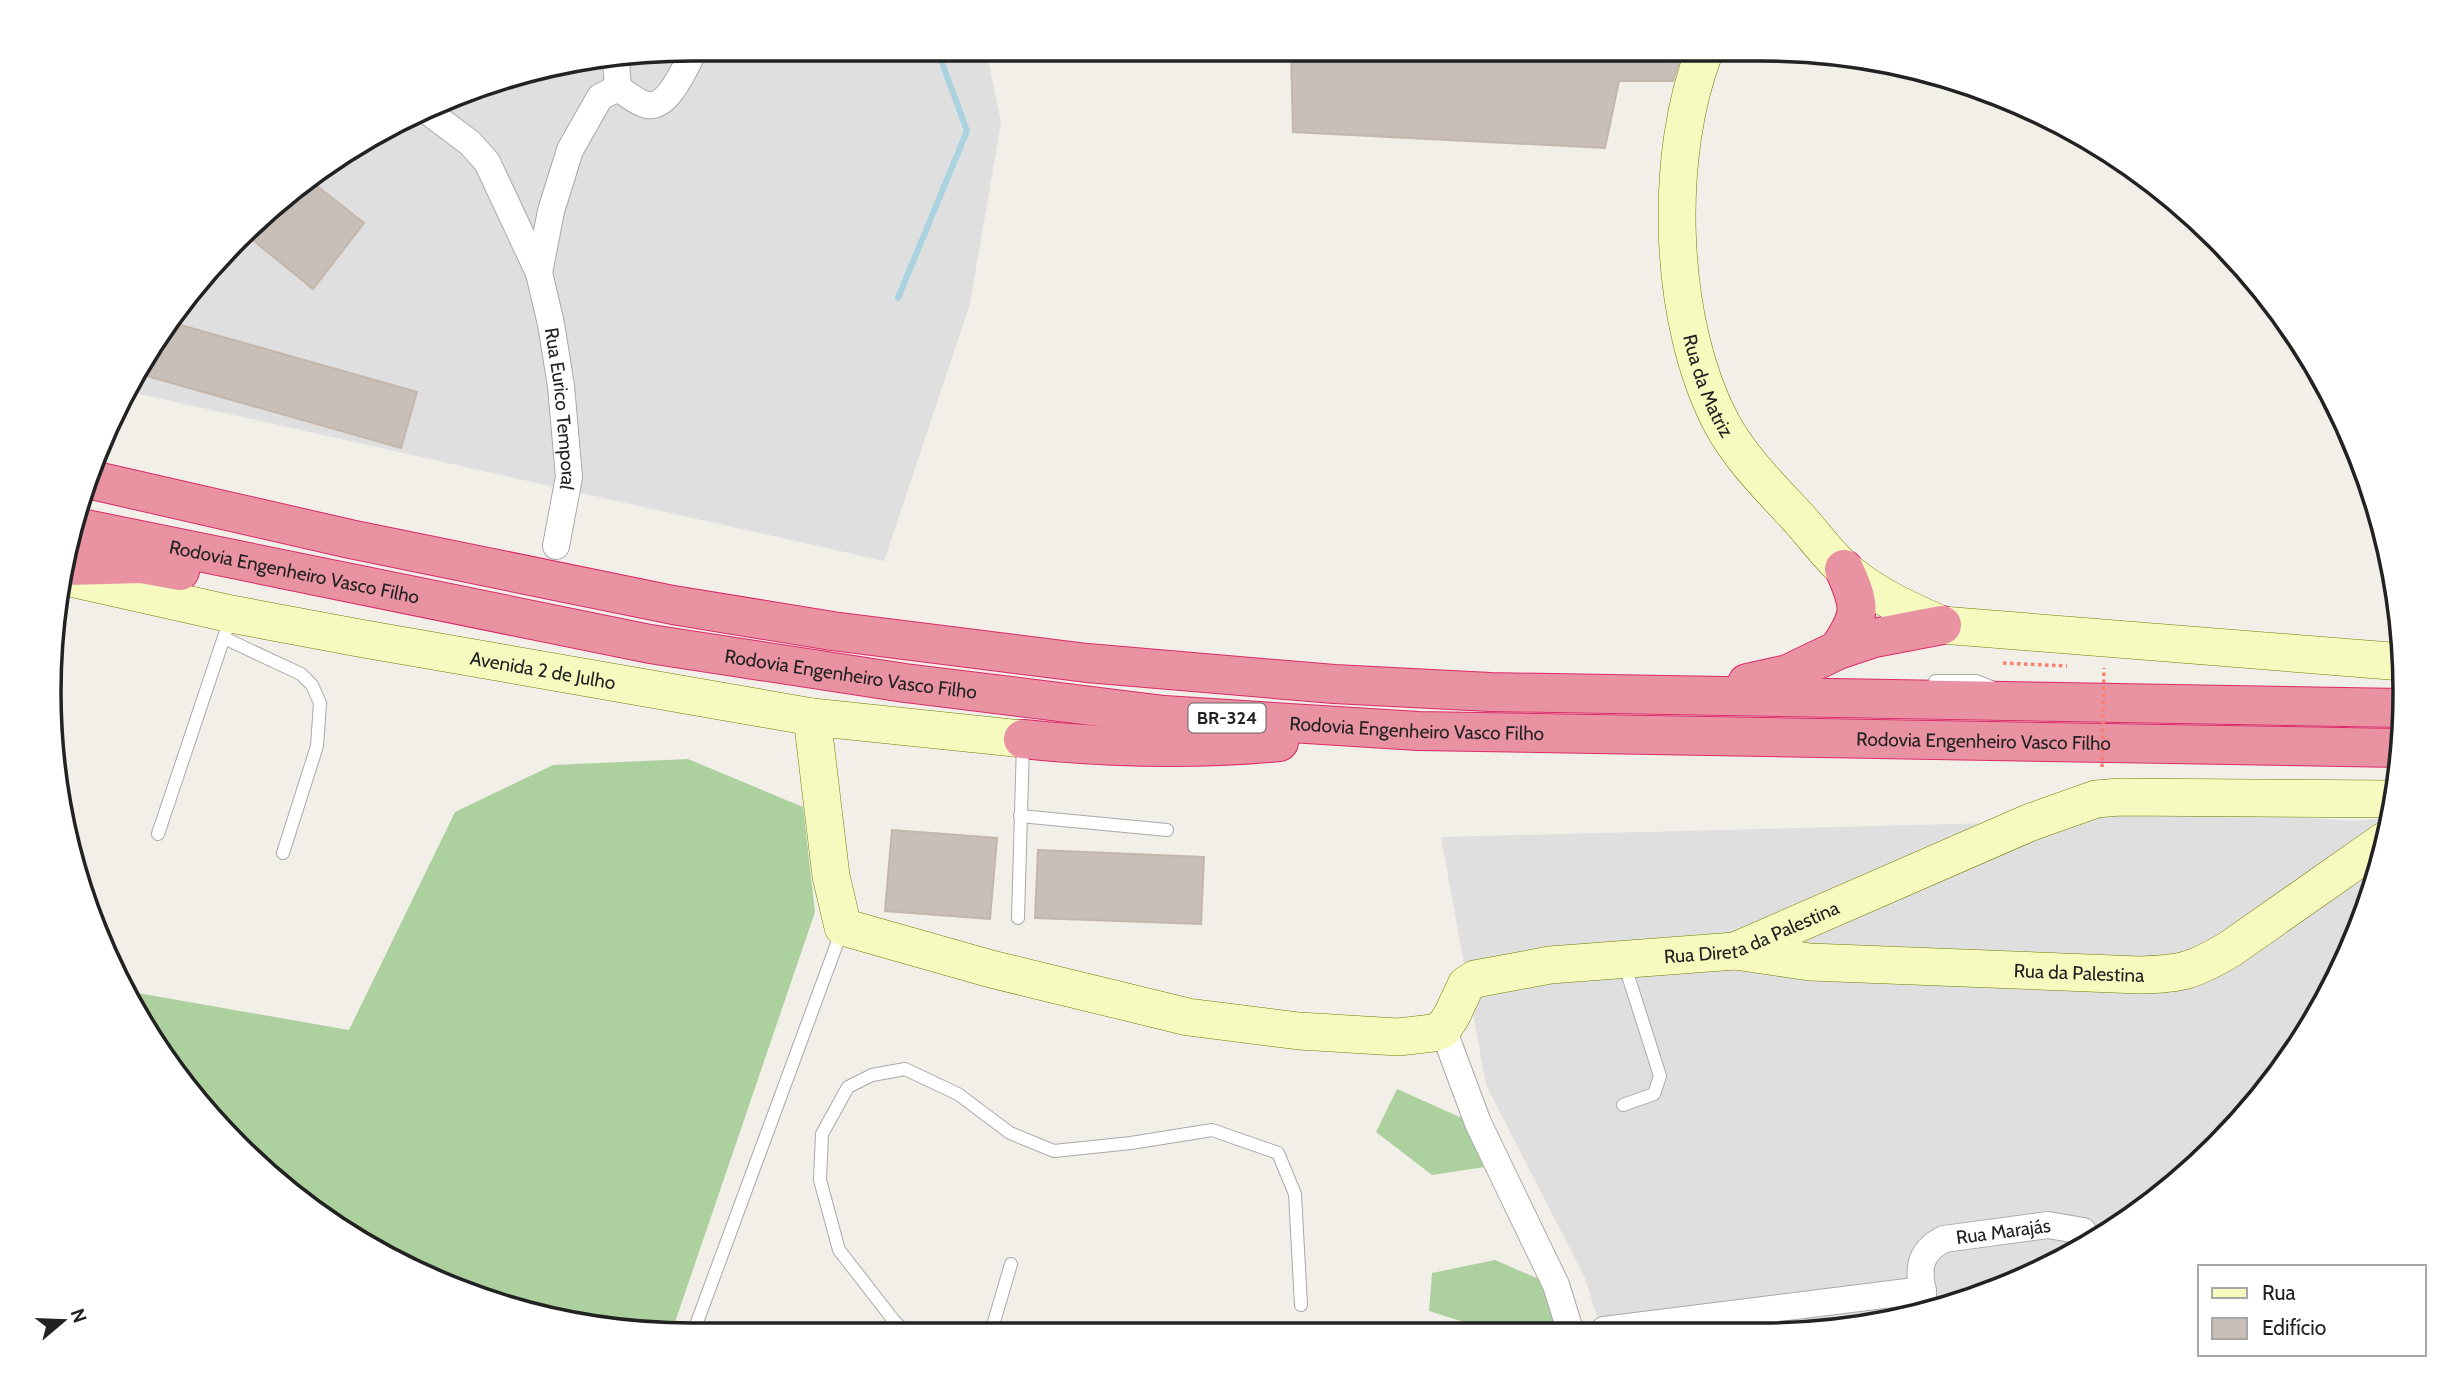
<svg xmlns="http://www.w3.org/2000/svg" width="2454" height="1384" font-family="Cabin,sans-serif">
<rect width="100%" height="100%" fill="#f2efe9"/>
<!-- residential -->
<path fill="#e0dfdf" d="M692 49H986L1001 122 970 304 884 561 131 392 158 334 301 182 486 83Z
M2117 804 2353 821 2390 818 2371 899 2319 1014 2217 1146 2119 1227 1969 1301 1846 1330H1601L1585 1278 1486 1085 1441 837 2031 822Z"/>
<!-- forest -->
<path fill="#add19e" d="M688 759 803 807 815 912 671 1334H650L525 1313 370 1249 208 1116 132 992 349 1030 455 812 553 765Z
M1397 1089 1471 1122 1492 1166 1432 1175 1376 1132Z
M1495 1260 1548 1283 1556 1331H1492L1429 1311 1432 1273Z"/>
<g fill="none" stroke-linecap="round" stroke-linejoin="round">
<!-- stream -->
<path stroke="#aad3df" stroke-width="6" d="M898 298 967 131 937 49"/>
</g>
<!-- building -->
<path fill="#c7bfb8" stroke="#c4b6ab" stroke-width="2" d="M1291 50H1683L1673 81H1619L1605 148 1293 132Z
M307 178 364 223 313 289 249 237 301 182Z
M170 322 417 392 401 448 140 374 158 334Z
M892 830 997 838 990 919 885 911Z
M1038 850 1204 857 1201 924 1035 918Z"/>
<g fill="none" stroke-linecap="round" stroke-linejoin="round">
<!-- service casing -->
<g stroke="#a9a9a9" stroke-width="14">
<path id="service" d="M224 638 301 674 312 685 320 703 317 746 283 853
M1935 681H1976L1992 687
M1020 816 1167 830
M158 834 226 631
M1018 918 1023 743
M1623 1105 1654 1094 1660 1076 1624 963
M991 1332 1011 1264
M695 1333 696 1325 842 930
M907 1333 895 1322 839 1250 820 1180 822 1134 848 1087 872 1075 905 1069 958 1094 1010 1133 1054 1151 1131 1143 1212 1130 1278 1153 1295 1194 1301 1305"/>
</g>
<!-- minor casing -->
<g stroke="#a9a9a9" stroke-width="28">
<g id="minor">
<path d="M616 61 618 88"/>
<path d="M618 88C626 93 637 103 647 105 669 109 686 65 695 49"/>
<path id="s1" d="M430 113 470 143 487 162 539 273 551 324 561 386 569 477 556 546"/>
<path d="M539 273 551 211 570 150 600 97 618 88"/>
<path d="M1443 1029 1478 1123 1556 1285 1570 1330"/>
<path id="s2" d="M1925 1311C1922 1280 1910 1256 1944 1239L2048 1225 2083 1231"/>
<path d="M1604 1330 1923 1290"/>
</g>
</g>
<!-- secondary casing -->
<g stroke="#707d05" stroke-width="38">
<g id="secondary">
<path id="s3" d="M1705 50C1663 156 1668 323 1722 424 1742 461 1774 491 1802 522 1816 538 1829 556 1845 570 1873 594 1908 610 1942 625L2403 662"/>
<path id="s4" d="M66 577 231 614 359 638 812 717 1023 739"/>
<path id="s5" d="M812 717 831 876 843 927 991 969 1188 1017 1299 1031 1398 1037 1433 1033 1443 1029 1452 1015 1466 985 1475 979 1550 965 1735 951 2031 822 2096 799 2120 797 2394 799"/>
<path id="s6" d="M1735 951 1810 962 2139 975C2182 974 2193 971 2230 949L2384 841"/>
</g>
</g>
<!-- motorway casing -->
<g stroke="#dc2a67" stroke-width="40">
<g id="motorway">
<path d="M92 480 350 539 673 605 832 631 1087 663 1334 684 1490 692 2402 708"/>
<path id="s7" d="M71 526 650 644 905 683 1164 715 1418 731 2400 748"/>
<path d="M67 566 142 564 180 571"/>
<path d="M1838 650C1861 616 1862 608 1844 569"/>
<path d="M1747 683 1788 674 1838 650 1874 638 1942 625"/>
<path d="M1023 739C1108 748 1194 750 1279 742"/>
</g>
</g>
<!-- path -->
<path stroke="#fa8072" stroke-width="3.5" stroke-dasharray="3.5 3.5" stroke-linecap="butt" d="M2003 663 2067 666"/>
<!-- service -->
<use href="#service" stroke="#fff" stroke-width="12"/>
<!-- minor -->
<use href="#minor" stroke="#fff" stroke-width="26"/>
<!-- secondary -->
<use href="#secondary" stroke="#f7fabf" stroke-width="37"/>
<!-- motorway -->
<use href="#motorway" stroke="#e892a2" stroke-width="38"/>
<!-- path-bridge -->
<path stroke="#fa8072" stroke-width="3.5" stroke-dasharray="3.5 3.5" stroke-linecap="butt" d="M2102 767 2104 668"/>
</g>
<g text-anchor="middle" stroke-width="5" stroke-linejoin="round" paint-order="stroke">
<!-- shield labels -->
<rect fill="#fff" stroke="#646464" stroke-width="2" x="1188.5" y="703.5" width="77" height="29" rx="5"/>
<g font-size="18" font-weight="bold" fill="#222">
<text x="1227" y="724">BR-324</text>
</g>
<!-- street labels -->
<g font-size="19" fill="#222" stroke="#fff">
<text dy="7" stroke="none"><textPath href="#s3" startOffset="343">Rua da Matriz</textPath></text>
<text dy="7" stroke="none"><textPath href="#s1" startOffset="336">Rua Eurico Temporal</textPath></text>
<text dy="7" stroke="none"><textPath href="#s7" startOffset="228">Rodovia Engenheiro Vasco Filho</textPath></text>
<text dy="7" stroke="none"><textPath href="#s4" startOffset="486">Avenida 2 de Julho</textPath></text>
<text dy="7" stroke="none"><textPath href="#s7" startOffset="794">Rodovia Engenheiro Vasco Filho</textPath></text>
<text dy="7" stroke="none"><textPath href="#s7" startOffset="1363">Rodovia Engenheiro Vasco Filho</textPath></text>
<text dy="7" stroke="none"><textPath href="#s7" startOffset="1930">Rodovia Engenheiro Vasco Filho</textPath></text>
<text dy="7" stroke="none"><textPath href="#s5" startOffset="1169">Rua Direta da Palestina</textPath></text>
<text dy="7" stroke="none"><textPath href="#s6" startOffset="345">Rua da Palestina</textPath></text>
<text dy="7" stroke="none"><textPath href="#s2" startOffset="142">Rua Marajás</textPath></text>
</g>
</g>
<!-- crop -->
<path d="M0 0H2454V1384H0ZM692 61H1762A631 631 0 0 1 2393 692V692A631 631 0 0 1 1762 1323H692A631 631 0 0 1 61 692V692A631 631 0 0 1 692 61Z" fill="#fff" fill-rule="evenodd"/>
<path fill="none" stroke="#222" stroke-width="3.5" d="M692 61H1762A631 631 0 0 1 2393 692V692A631 631 0 0 1 1762 1323H692A631 631 0 0 1 61 692V692A631 631 0 0 1 692 61Z"/>
<!-- legend -->
<rect x="2198" y="1265" width="228" height="91" fill="#ffffff" stroke="#a7a7a7" stroke-width="2"/>
<rect x="2212" y="1288" width="35" height="10" fill="#f7fabf" stroke="#a7a7a7" stroke-width="2"/>
<text x="2262" y="1300" font-size="21" fill="#222222">Rua</text>
<rect x="2212" y="1318" width="35" height="21" fill="#c7bfb8" stroke="#a7a7a7" stroke-width="2"/>
<text x="2262" y="1335" font-size="21" fill="#222222">Edifício</text>
<!-- north arrow -->
<g transform="translate(63 1321) rotate(71)" stroke="#ffffff" stroke-width="5" paint-order="stroke">
<path d="M0-5L12 26L0 18L-12 26Z" fill="#222222"/>
<text y="-10" font-size="19" font-weight="bold" text-anchor="middle" fill="#222222">N</text>
</g>
</svg>
